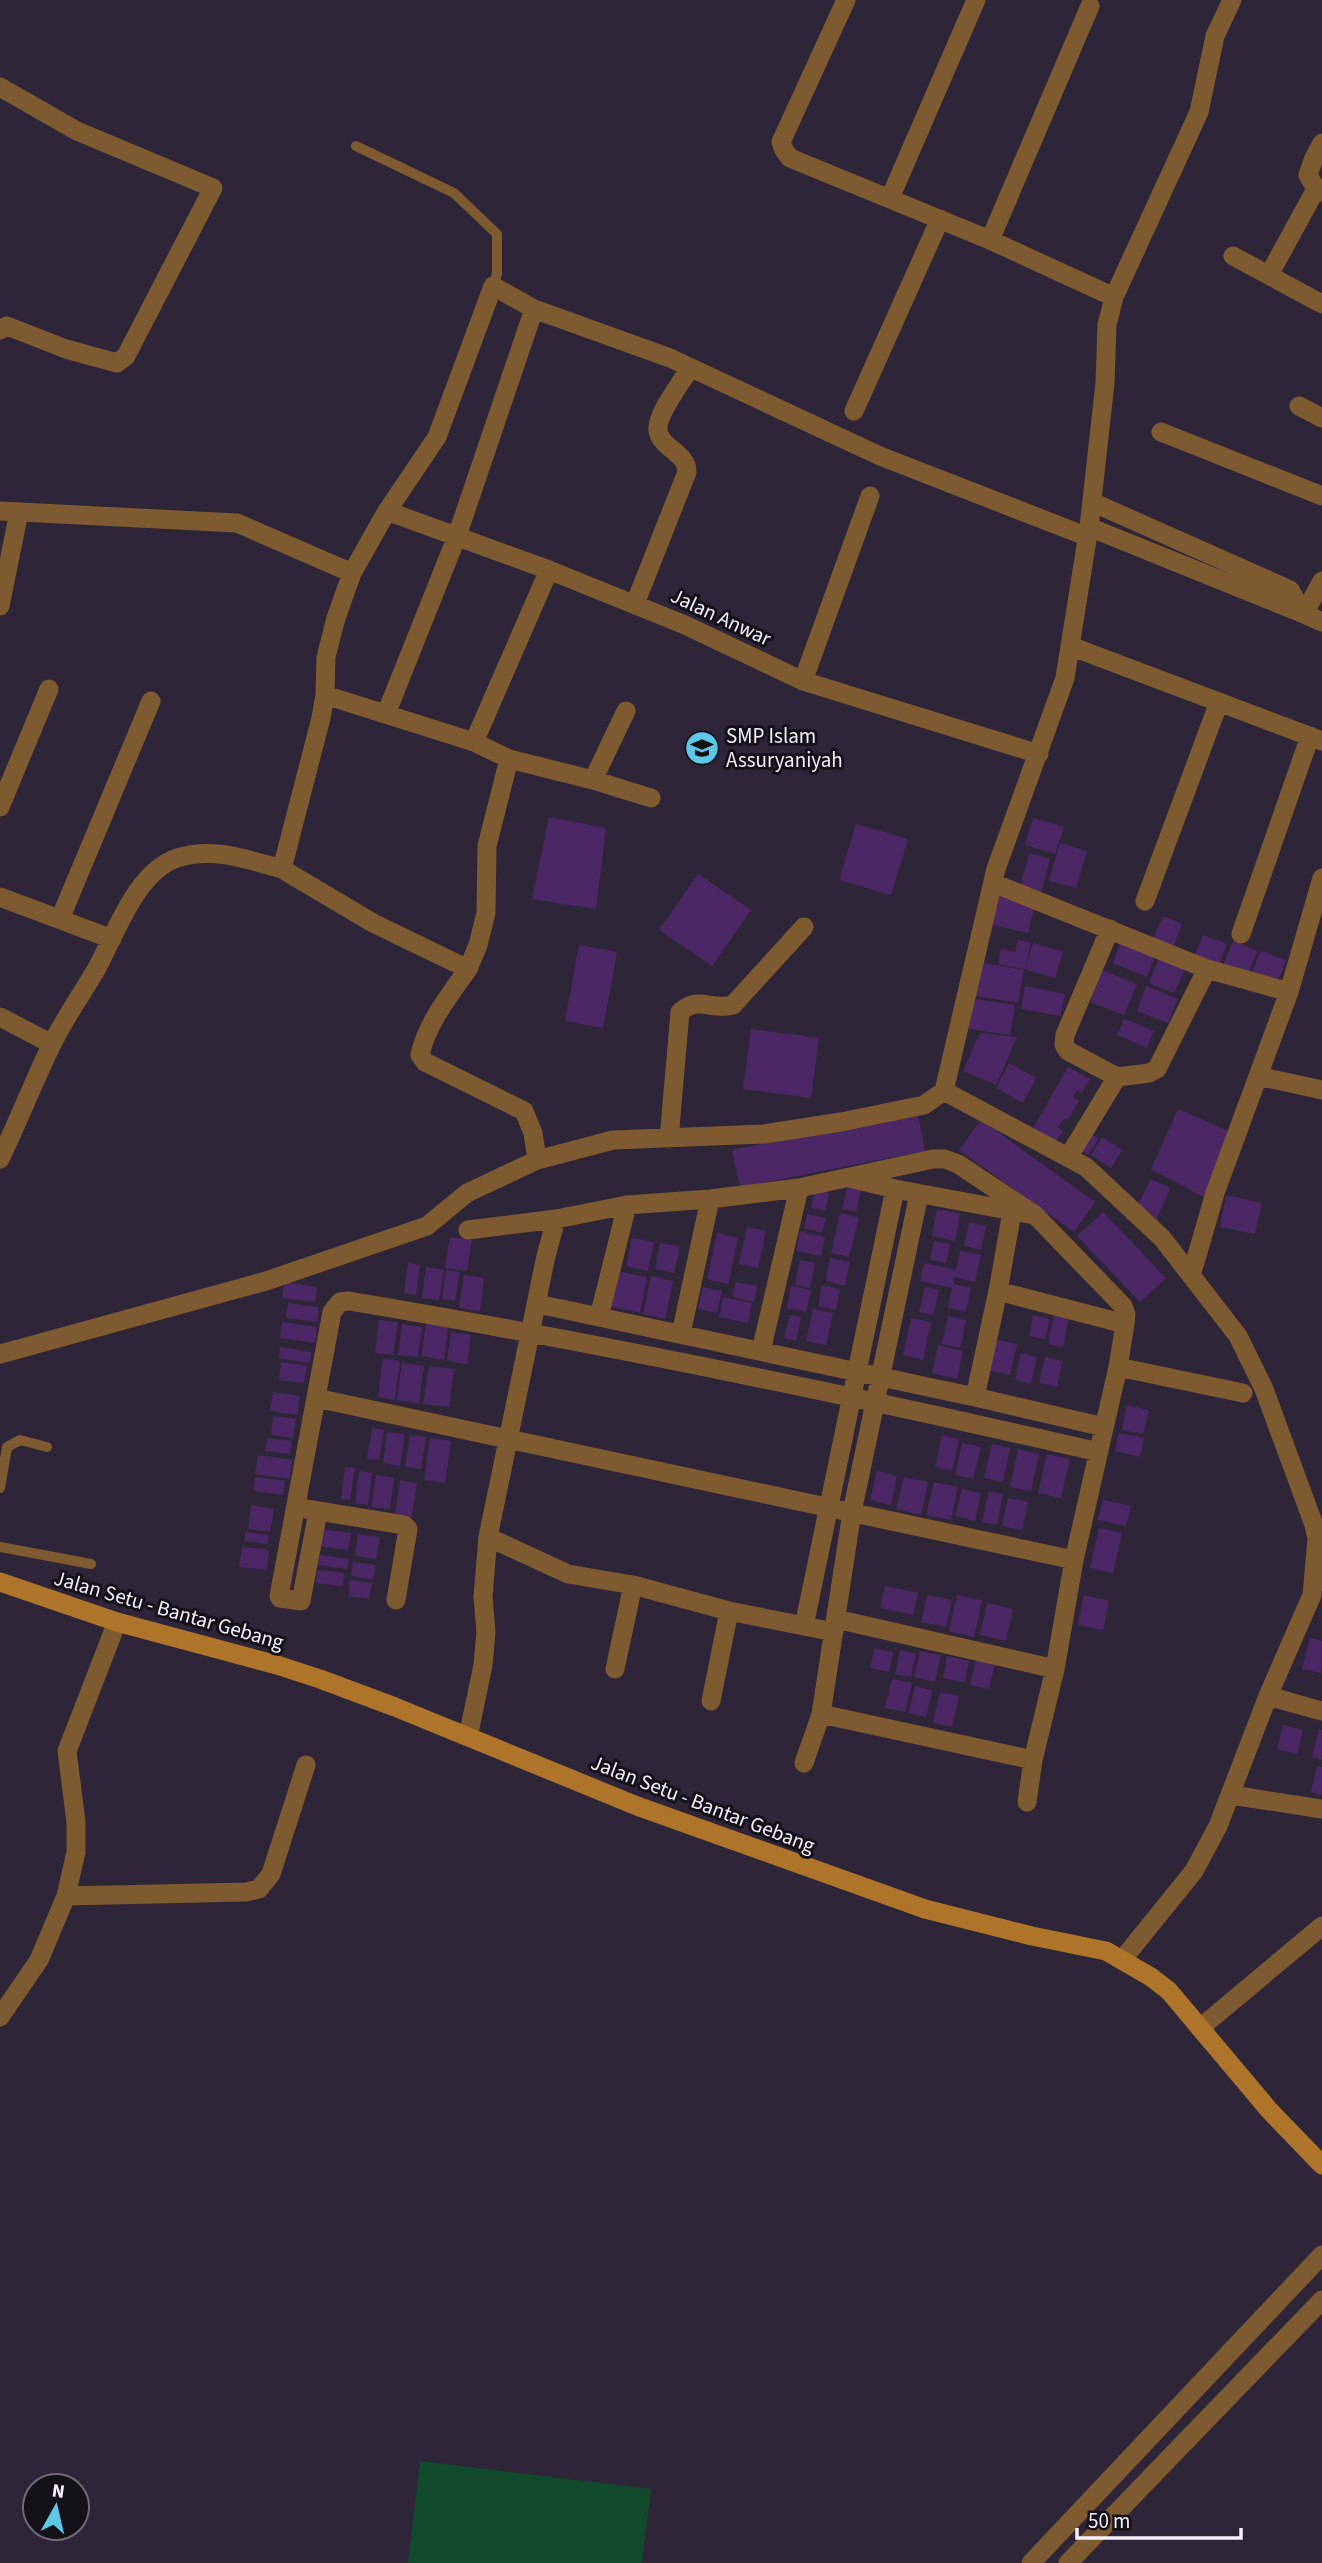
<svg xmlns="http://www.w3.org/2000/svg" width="1322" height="2563" font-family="'Source Sans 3',sans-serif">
<rect width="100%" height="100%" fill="#2f2538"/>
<!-- green -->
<path fill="#124a2d" d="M420 2461 651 2489 642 2563H408Z"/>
<!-- building -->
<path fill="#4b2865" d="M549 817 606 828 596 909 532 899Z
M1033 818 1064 827 1055 854 1025 845Z
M856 824 908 839 891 895 839 880Z
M1060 843 1087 851 1076 888 1049 881Z
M1029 853 1050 859 1041 893 1020 887Z
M698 874 751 910 712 966 659 930Z
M996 894 1035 904 1028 933 990 924Z
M1163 916 1182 924 1172 950 1152 942Z
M1203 935 1227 944 1218 967 1194 957Z
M1018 940 1031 942 1025 969 998 964 1001 949 1015 952Z
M1233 941 1257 951 1248 975 1223 965Z
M1121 942 1155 956 1147 977 1113 963Z
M1033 943 1063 952 1055 978 1025 969Z
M579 945 617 952 603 1028 565 1021Z
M1261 951 1286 960 1276 986 1250 976Z
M1159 958 1185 969 1174 993 1149 983Z
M977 962 1024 970 1018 1003 971 995Z
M1102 970 1137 984 1124 1015 1090 1002Z
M1025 986 1065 994 1061 1016 1021 1009Z
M1146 986 1178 999 1168 1023 1137 1011Z
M968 998 1015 1005 1010 1035 964 1028Z
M1124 1019 1154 1031 1147 1048 1117 1035Z
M751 1029 819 1038 811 1098 743 1089Z
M980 1033 1017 1037 996 1085 963 1071Z
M1009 1063 1036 1078 1023 1103 996 1088Z
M1068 1067 1090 1079 1082 1093 1077 1090 1073 1097 1079 1101 1068 1120 1064 1118 1058 1128 1063 1131 1056 1142 1033 1128Z
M1178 1109 1230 1132 1209 1200 1151 1169Z
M918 1114 925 1151 740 1187 732 1150Z
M981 1120 1095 1202 1074 1232 959 1150Z
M1088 1132 1099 1138 1088 1155 1077 1148Z
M1102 1137 1122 1150 1111 1168 1091 1155Z
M1150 1179 1170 1188 1155 1223 1137 1208Z
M848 1185 861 1188 856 1212 842 1209Z
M815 1190 829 1193 825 1211 811 1208Z
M1226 1195 1262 1203 1255 1234 1220 1227Z
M937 1209 960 1214 955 1241 932 1236Z
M1103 1212 1166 1278 1140 1302 1077 1236Z
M840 1213 859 1218 849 1257 831 1253Z
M807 1214 826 1218 822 1233 804 1228Z
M969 1222 986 1226 981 1250 964 1246Z
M747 1227 766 1231 758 1268 739 1264Z
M800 1231 825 1237 821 1256 796 1251Z
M717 1233 738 1238 728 1284 707 1279Z
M450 1237 472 1240 467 1271 445 1268Z
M632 1238 654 1242 648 1271 626 1266Z
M934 1241 950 1244 946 1263 930 1260Z
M660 1243 680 1247 674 1273 655 1269Z
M960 1251 981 1255 975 1282 954 1277 953 1284 971 1288 966 1312 948 1308 952 1288 920 1281 924 1263 956 1270Z
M830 1258 850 1262 845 1286 826 1281Z
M800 1260 815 1263 810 1288 795 1284Z
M408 1263 420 1265 416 1295 404 1293Z
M426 1267 444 1270 439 1300 422 1298Z
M446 1270 460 1272 455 1301 442 1299Z
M617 1271 647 1277 640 1313 609 1306Z
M464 1275 484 1278 480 1311 459 1308Z
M651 1276 673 1281 665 1319 643 1314Z
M284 1282 317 1287 315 1302 282 1298Z
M736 1282 757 1286 754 1302 732 1297Z
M822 1285 840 1289 836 1310 818 1306Z
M791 1286 811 1290 806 1312 787 1308Z
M703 1287 722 1291 717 1313 698 1309Z
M925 1287 939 1290 933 1315 919 1312Z
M723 1297 752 1303 748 1323 719 1317Z
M288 1303 319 1307 317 1322 286 1318Z
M813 1309 833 1313 826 1345 806 1341Z
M1055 1309 1070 1312 1063 1347 1048 1344Z
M790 1315 801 1317 796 1341 784 1338Z
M1033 1315 1050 1319 1045 1339 1029 1336Z
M948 1316 966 1320 960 1348 942 1344Z
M911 1318 931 1322 923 1360 903 1355Z
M379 1320 398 1322 393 1355 375 1353Z
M282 1322 317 1327 315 1343 280 1338Z
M426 1323 448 1327 444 1360 421 1356Z
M402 1324 422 1327 418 1357 398 1355Z
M451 1332 471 1335 467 1364 447 1361Z
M994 1339 1017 1344 1010 1375 987 1370Z
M938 1345 963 1351 957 1379 932 1373Z
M280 1347 311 1352 310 1363 279 1358Z
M1021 1353 1037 1357 1031 1384 1015 1380Z
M1045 1357 1062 1361 1057 1387 1039 1383Z
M383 1358 400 1361 395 1400 378 1397Z
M281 1362 307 1366 304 1383 279 1380Z
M402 1363 424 1366 419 1403 397 1400Z
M429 1366 454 1369 449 1407 423 1404Z
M273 1392 300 1396 297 1415 270 1411Z
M1127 1405 1149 1410 1143 1434 1122 1430Z
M273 1416 296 1419 293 1438 271 1435Z
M372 1428 384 1430 379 1460 367 1459Z
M387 1432 405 1434 400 1466 383 1463Z
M1119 1433 1144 1438 1140 1457 1115 1451Z
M410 1435 426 1437 421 1469 405 1467Z
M942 1435 959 1439 952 1471 935 1467Z
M267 1438 292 1441 290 1454 265 1451Z
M430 1438 451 1441 445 1483 424 1480Z
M962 1443 981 1447 973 1479 955 1475Z
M992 1444 1010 1448 1003 1482 984 1478Z
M1018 1449 1039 1454 1031 1491 1010 1487Z
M1047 1454 1070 1459 1061 1498 1038 1493Z
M258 1455 292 1460 290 1479 255 1474Z
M345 1467 355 1468 350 1500 341 1499Z
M359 1471 372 1473 368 1505 355 1503Z
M877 1471 897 1476 891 1505 870 1500Z
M376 1475 394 1478 390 1509 371 1507Z
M255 1477 285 1481 283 1495 254 1491Z
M904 1477 928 1482 921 1515 896 1509Z
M400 1480 417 1483 412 1517 395 1515Z
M934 1482 958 1487 951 1520 926 1515Z
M962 1489 981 1493 975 1521 955 1516Z
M989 1491 1003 1494 997 1525 982 1522Z
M1008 1498 1028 1502 1022 1530 1002 1526Z
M1103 1500 1131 1506 1126 1526 1098 1520Z
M251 1505 274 1509 270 1532 248 1529Z
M1099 1528 1122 1533 1113 1573 1090 1568Z
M320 1529 351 1533 348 1550 317 1546Z
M246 1532 269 1535 267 1544 244 1541Z
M358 1534 380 1537 376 1559 355 1556Z
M242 1547 269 1550 267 1570 239 1567Z
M320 1555 349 1559 347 1569 318 1565Z
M353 1562 376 1565 373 1580 351 1576Z
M318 1570 344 1573 343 1586 316 1583Z
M350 1580 372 1583 369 1599 348 1596Z
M885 1586 918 1593 913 1615 880 1608Z
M927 1595 952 1600 946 1627 921 1622Z
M957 1595 982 1600 974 1637 949 1631Z
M1084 1595 1109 1601 1103 1630 1078 1625Z
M987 1603 1013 1609 1006 1641 980 1635Z
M1310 1638 1322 1641 1321 1673 1302 1669Z
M875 1648 893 1652 889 1672 870 1668Z
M900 1650 916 1654 911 1677 895 1674Z
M920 1651 941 1655 935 1682 914 1677Z
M977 1655 996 1659 989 1689 970 1685Z
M947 1656 969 1661 965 1682 943 1678Z
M892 1679 912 1683 905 1712 885 1708Z
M915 1686 932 1690 926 1717 909 1713Z
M940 1692 959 1696 952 1727 933 1723Z
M1283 1725 1303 1730 1297 1754 1277 1749Z
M1319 1729 1322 1730V1760L1312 1757Z
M1317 1766 1322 1767V1795L1311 1792Z"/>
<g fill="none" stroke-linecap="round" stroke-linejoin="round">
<!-- service -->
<path stroke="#7e5a30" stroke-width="10" d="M356 146 454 193 497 234V274L493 286
M0 1488 7 1447 20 1440 47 1447
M0 1547 91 1564"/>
<!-- minor -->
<path stroke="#7e5a30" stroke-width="19" d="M846 0 781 142 784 150 790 158 990 240 1114 297
M0 87 77 131 213 188 126 356 117 363 66 349 7 326 0 330
M1322 143 1314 158 1308 175 1316 189 1322 192
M890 198 976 0
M990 240 1090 6
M1233 256 1322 304
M1269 275 1316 189
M1299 406 1322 418
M854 411 940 219
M1161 432 1322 496
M0 511 237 523 352 573
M387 511 549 570 685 625 803 681 1039 754
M1089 527 1304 614 1290 590 1092 502
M1322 581 1304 614 1322 622
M635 604 687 472C688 452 656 447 658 427 659 411 681 383 690 368
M0 606 19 512
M1070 646 1322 741
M803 681 870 496
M325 695 474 742 509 759 487 846 486 913 478 945 468 969
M386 714 457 536 534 309
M474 742 549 570
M509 759 593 780 651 798
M593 780 626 711
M0 807 49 689
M282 869 373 923 468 969C449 996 427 1023 420 1055L425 1062 524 1111 533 1133 537 1160
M993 883 1207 969 1289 992
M0 897 112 939
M1145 901 1219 702
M60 919 151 701
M1110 929 1065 1035 1064 1045 1068 1051 1117 1077 1149 1073 1157 1069 1207 969
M1241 934 1310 736
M0 1017 52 1044
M1258 1076 1322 1090
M944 1091 1086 1167 1162 1238 1238 1336 1264 1389 1314 1525 1317 1539 1312 1595 1268 1696 1218 1826 1194 1871 1122 1960
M669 1139 680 1012C700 995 709 1011 733 1005L804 927
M1069 1156 1117 1077
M0 1159C18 1122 33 1083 51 1046 64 1019 82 994 97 968 116 933 136 872 177 858 213 846 248 860 282 869L321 718 325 695 326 657 336 618 352 573 387 511 437 437 493 286 534 309 670 358 880 456 1088 537
M850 1178 895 1189 1029 1214
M468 1230 556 1219 627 1205 710 1199 799 1188 933 1159H945L958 1164 1035 1215 1123 1306 1126 1314 1125 1324 1118 1367 1074 1560 1055 1669 1033 1760 821 1714 852 1512 919 1194
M1191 1276 1215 1193 1289 992 1322 878
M998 1291 1125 1324
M538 1304 975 1397 1104 1427
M599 1317 627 1205
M681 1334 710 1199
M761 1351 799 1188
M0 1354 266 1281 427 1226 467 1193 537 1160 613 1140 764 1134 841 1122 924 1105 944 1091 996 869 1065 678 1089 527 1105 383 1107 325 1114 297 1199 112 1215 36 1232 0
M1118 1367 1243 1393
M975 1397 998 1291 1012 1212
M316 1398 1074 1560
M306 1509 404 1525 408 1529 396 1600
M318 1512 301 1601 280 1598 279 1596 332 1312 340 1302 349 1301C601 1343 850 1395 1099 1452
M488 1537 568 1574 633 1585 729 1611 834 1632
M836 1619 1055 1669
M804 1626 895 1189
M615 1669 633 1585
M1268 1696 1322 1711
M711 1701 729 1611
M468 1737 483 1665 486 1632 483 1597 488 1537 546 1256 556 1219
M804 1763 821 1714
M1231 1795 1322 1809
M1027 1802 1033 1760
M66 1896 246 1892 259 1889 271 1874 306 1765
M0 2017 39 1960 66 1896 76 1852V1822L67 1751 117 1622
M1200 2028 1322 1926
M1031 2563 1322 2255
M1068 2563 1322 2300"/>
<!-- secondary -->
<path stroke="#ad742a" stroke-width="19" d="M0 1582 117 1622 277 1665 320 1679 395 1707 637 1806 925 1909 1032 1936 1106 1951 1151 1977 1169 1991 1269 2110 1322 2165"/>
</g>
<!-- icons -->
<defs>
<g id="school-disc" transform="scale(1.75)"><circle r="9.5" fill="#5dc7e8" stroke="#151119"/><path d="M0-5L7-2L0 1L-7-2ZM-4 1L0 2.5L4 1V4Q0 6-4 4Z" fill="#111"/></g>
</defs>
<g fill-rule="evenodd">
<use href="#school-disc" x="702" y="748"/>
</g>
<g text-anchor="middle" stroke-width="6" stroke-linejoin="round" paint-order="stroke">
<!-- street labels -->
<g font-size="21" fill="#f5effb" stroke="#151119">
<text transform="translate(721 617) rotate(25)" y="7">Jalan Anwar</text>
<text transform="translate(169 1610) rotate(16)" y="7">Jalan Setu - Bantar Gebang</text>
<text transform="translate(703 1804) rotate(21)" y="7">Jalan Setu - Bantar Gebang</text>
</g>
<!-- poi labels -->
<g font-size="21" fill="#f5effb" stroke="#151119" text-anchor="start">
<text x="726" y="743">SMP Islam<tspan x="726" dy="24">Assuryaniyah</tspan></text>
</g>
</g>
<!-- north arrow -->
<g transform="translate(56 2507) rotate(8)"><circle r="33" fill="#151119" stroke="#6f6a73" stroke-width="2"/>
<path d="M0-5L12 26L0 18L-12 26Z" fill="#5dc7e8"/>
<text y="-10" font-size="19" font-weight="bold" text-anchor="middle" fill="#f5effb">N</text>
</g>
<!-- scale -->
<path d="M1077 2528v10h164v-10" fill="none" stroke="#f5effb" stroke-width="3.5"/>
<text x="1088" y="2528" font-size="21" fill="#f5effb" stroke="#151119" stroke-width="5" paint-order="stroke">50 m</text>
</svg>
